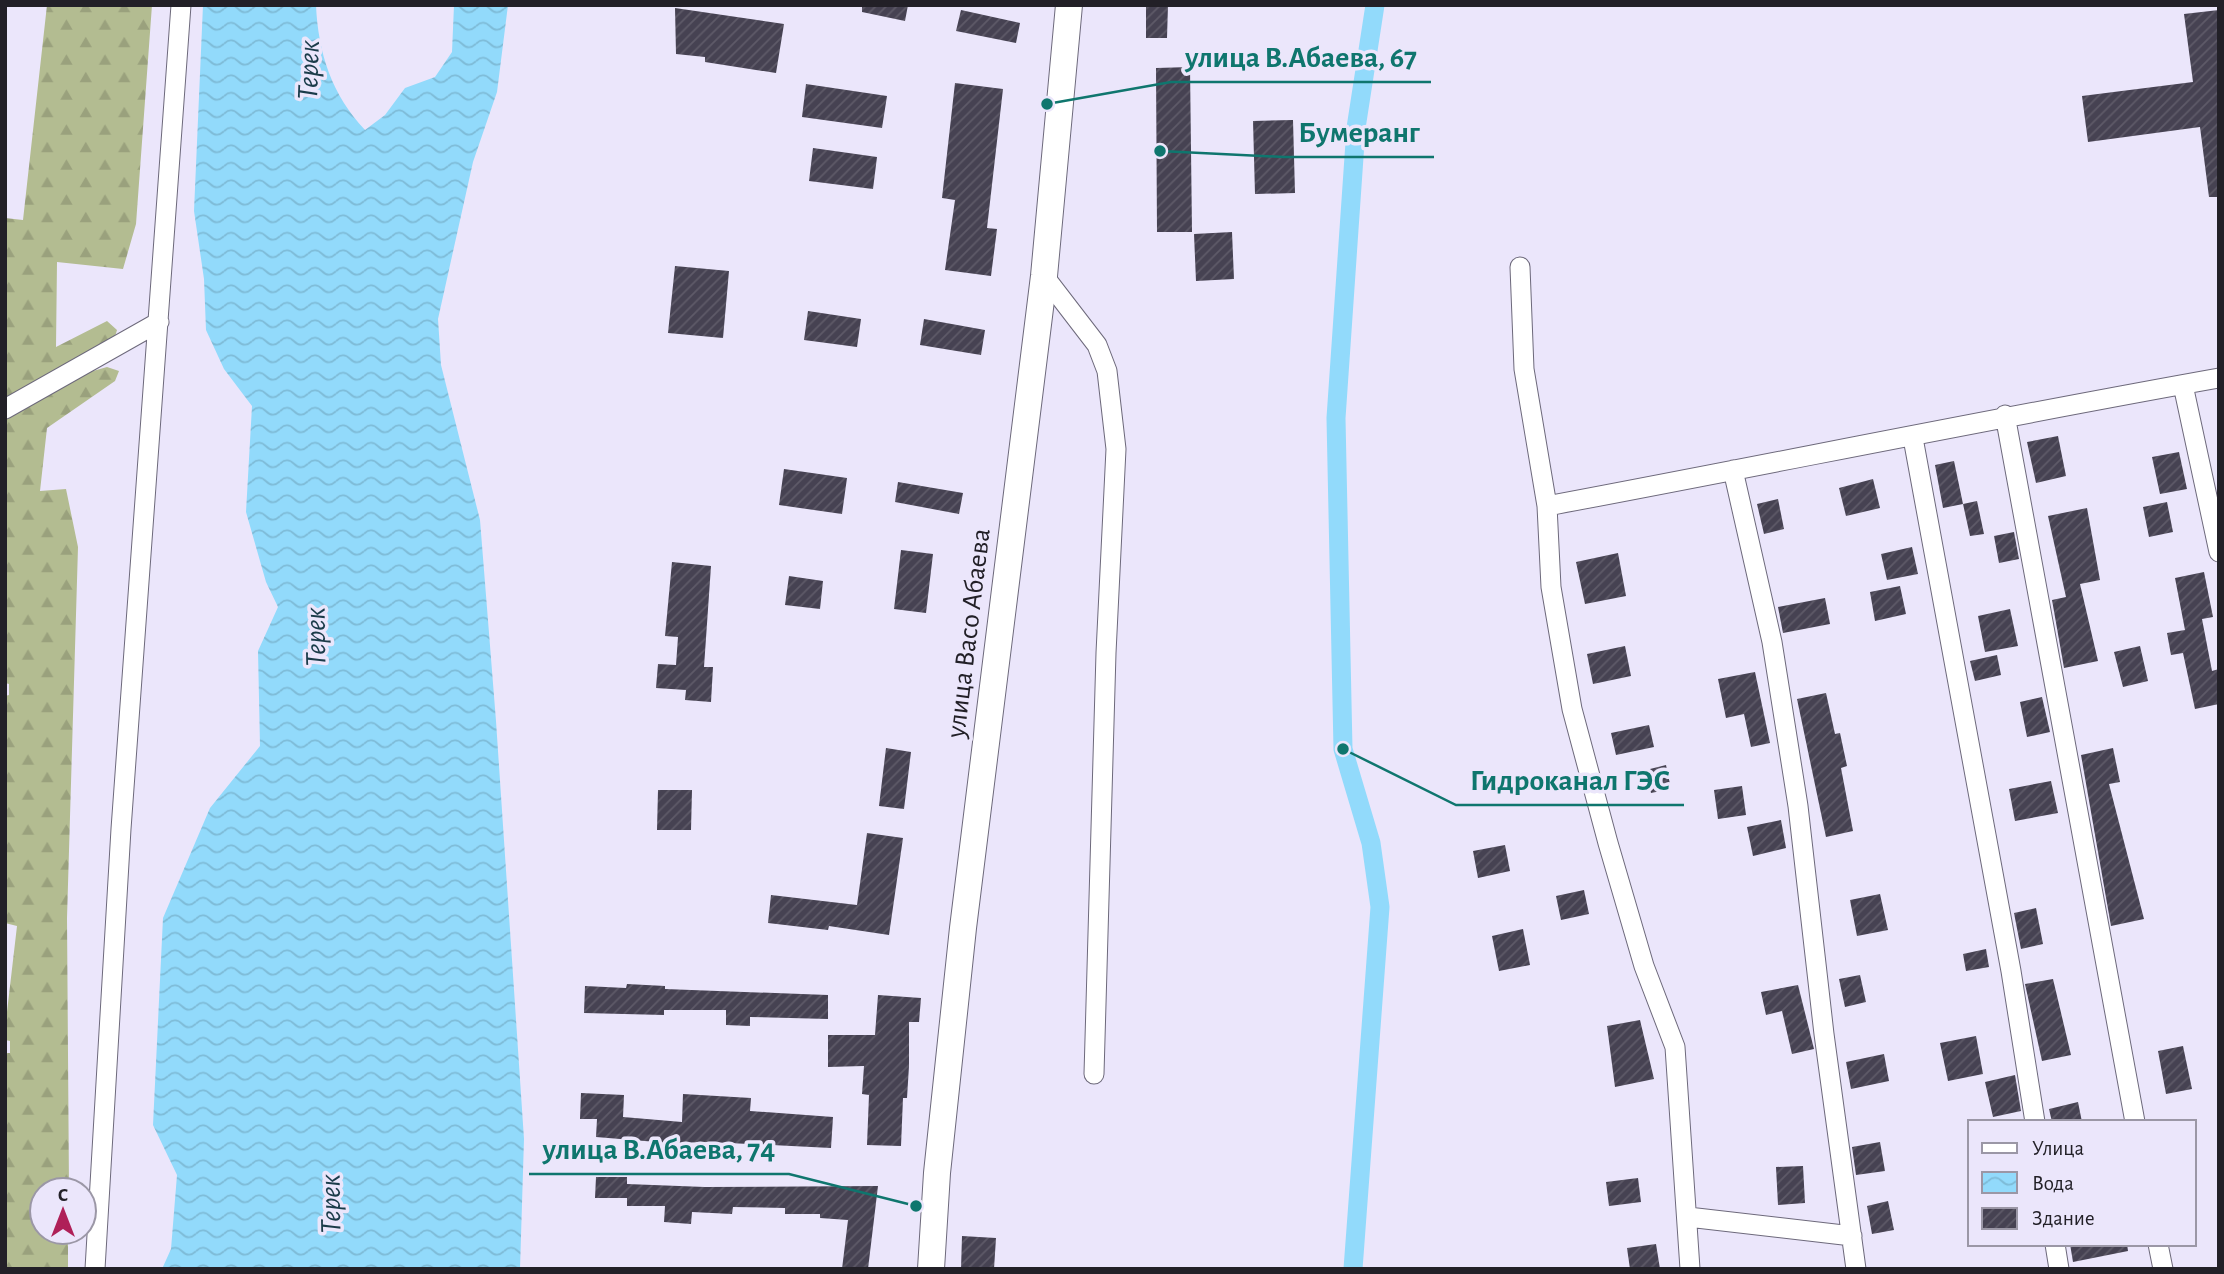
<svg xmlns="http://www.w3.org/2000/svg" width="2224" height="1274" font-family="'Alegreya Sans',sans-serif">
<defs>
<pattern id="forest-firs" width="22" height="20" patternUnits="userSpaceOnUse" patternTransform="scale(1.75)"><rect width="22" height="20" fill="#b3bc91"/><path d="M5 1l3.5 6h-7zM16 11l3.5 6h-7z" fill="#9aa17d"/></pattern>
<pattern id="water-waves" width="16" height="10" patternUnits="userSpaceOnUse" patternTransform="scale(1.75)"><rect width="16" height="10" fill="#92dafb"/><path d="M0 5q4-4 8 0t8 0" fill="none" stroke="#7ebbd7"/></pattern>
<pattern id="building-hatch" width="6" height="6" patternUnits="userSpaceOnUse" patternTransform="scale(1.75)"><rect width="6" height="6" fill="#464252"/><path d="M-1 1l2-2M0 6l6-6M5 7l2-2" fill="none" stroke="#5e5a68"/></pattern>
</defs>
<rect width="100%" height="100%" fill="#ebe6fb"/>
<!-- forest -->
<path fill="url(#forest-firs)" d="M47 5H152L136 224 123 269 57 262 56 347 107 321 117 330 114 340 5 400V218L23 220Z
M107 367 119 371 115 381 47 428 40 491 66 489 78 547 67 918 69 1190H42V1232H68V1269H5V1053H10V1041L5 1040V1029L17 926 5 923V696L9 695V684L5 683V419L79 375Z"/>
<!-- water -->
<path fill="url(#water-waves)" d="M203 5H316C318 53 332 95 365 130L385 115 405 88 435 77 452 52 454 5H508L497 92 473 162 438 319 441 365 480 520 496 721 524 1139 520 1269H162L171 1249 177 1175 153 1125 163 918 210 808 260 746 258 651 278 607 266 582 246 512 252 406 224 369 206 330 204 279 194 211Z"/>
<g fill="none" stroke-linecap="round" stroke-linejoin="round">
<!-- canal -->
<path stroke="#92dafb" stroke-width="19" d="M1353 1269 1380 907 1371 843 1343 749 1336 418 1356 128 1375 5"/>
</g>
<!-- building -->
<path fill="url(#building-hatch)" d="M862 5H908L905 21 862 12Z
M1146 5H1168L1167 38H1146Z
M675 8 784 24 776 73 705 62V57L676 54Z
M961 10 1020 23 1016 43 956 31Z
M2219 10V197H2209L2200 127 2088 142 2082 96 2193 82 2184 14Z
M1190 67 1192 232H1157L1156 68Z
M955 83 1003 89 987 228 997 229 991 276 945 270 955 200 942 198Z
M806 84 887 96 882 128 802 117Z
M1293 120 1295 193 1255 194 1253 121Z
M813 148 877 157 873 189 809 181Z
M1232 232 1234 279 1196 281 1194 234Z
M675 266 729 271 723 338 668 333Z
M808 311 861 319 857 347 804 340Z
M924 319 985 330 981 355 920 345Z
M2058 436 2066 476 2036 483 2027 442Z
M2179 452 2187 489 2160 494 2152 457Z
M1954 461 1963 504 1943 508 1935 465Z
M784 469 847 478 842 514 779 505Z
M1873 479 1880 508 1846 516 1839 488Z
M898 482 963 493 959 514 895 502Z
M1778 499 1784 529 1764 534 1757 504Z
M1977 501 1984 534 1970 536 1963 504Z
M2167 502 2173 532 2149 537 2143 507Z
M2087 508 2100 580 2080 584 2098 661 2064 668 2052 600 2066 597 2048 516Z
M2014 532 2019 559 1999 563 1994 536Z
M1912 547 1918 574 1887 580 1881 554Z
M901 550 933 554 926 613 894 609Z
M1618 553 1626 596 1585 604 1576 562Z
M672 562 711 566 704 667H713L711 702 685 700 686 690 656 688 658 664 676 665 678 637 665 636Z
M2204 572 2213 617 2202 619 2212 671 2219 669V704L2195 709 2183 653 2171 655 2167 633 2185 630 2175 578Z
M789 576 823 581 820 609 785 605Z
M1900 586 1906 614 1875 621 1870 592Z
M1825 598 1830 624 1783 633 1778 607Z
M2010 609 2018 646 1985 652 1978 616Z
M1625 646 1631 676 1593 684 1587 654Z
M2140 646 2148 681 2123 687 2114 652Z
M1997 655 2001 675 1975 681 1970 661Z
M1755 672 1770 743 1751 747 1744 714 1726 718 1718 679Z
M1826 693 1835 734 1840 733 1847 766 1841 768 1853 831 1826 837 1797 699Z
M2042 697 2050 732 2027 737 2020 702Z
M1649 725 1654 747 1616 755 1611 733Z
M886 748 911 752 904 809 879 806Z
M2113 748 2120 782 2109 784 2144 919 2111 926 2081 755Z
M1666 765 1671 789 1651 793 1646 770Z
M2051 781 2058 813 2015 821 2009 789Z
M1742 786 1746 815 1718 819 1714 790Z
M658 790H692L691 830H657Z
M1781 820 1786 848 1753 856 1747 827Z
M867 833 903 838 889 935 829 926 828 930 768 923 771 895 857 905Z
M1505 845 1510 871 1478 878 1473 851Z
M1584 890 1589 914 1561 920 1556 896Z
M1880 894 1888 930 1857 936 1850 900Z
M2036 908 2043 944 2021 949 2014 913Z
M1523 929 1530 965 1499 971 1492 936Z
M1986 949 1989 967 1966 971 1963 954Z
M1860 975 1866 1002 1845 1007 1839 979Z
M2053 979 2071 1055 2042 1061 2025 984Z
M627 984 665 986V989L828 995V1019L750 1017V1026L726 1025V1010H664V1015L584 1013 585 986 626 988Z
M1798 985 1814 1049 1792 1054 1782 1011 1766 1015 1761 992Z
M878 995 921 998 919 1022H909V1066L907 1098H903L901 1146 867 1145 869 1095 862 1094 864 1066 828 1067V1035H875Z
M1640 1020 1654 1079 1615 1087 1607 1026Z
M1976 1036 1983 1074 1948 1081 1940 1043Z
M2183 1046 2192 1089 2166 1094 2158 1051Z
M1884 1054 1889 1081 1851 1089 1846 1062Z
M2015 1075 2021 1111 1993 1117 1985 1082Z
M581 1093 624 1095 623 1117 682 1122 683 1094 751 1098 750 1111 833 1117 831 1148 709 1142 669 1143 596 1137 597 1119H580Z
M2078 1102 2082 1122H2052L2049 1109Z
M1880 1142 1885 1171 1856 1175 1852 1147Z
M1803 1166 1805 1203 1778 1205 1776 1167Z
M596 1177H627V1184L705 1187 878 1186 868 1269H842L848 1220 820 1218V1214H785V1208L733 1207 732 1214 692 1212 691 1224 664 1222 665 1206H627V1198H595Z
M1638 1178 1641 1202 1609 1206 1606 1182Z
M1888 1201 1894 1230 1872 1234 1867 1206Z
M962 1236 996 1238 994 1269H961Z
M1656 1244 1660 1269H1630L1627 1248Z
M2070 1244H2127L2128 1251 2073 1262Z"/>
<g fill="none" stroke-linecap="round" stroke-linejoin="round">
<!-- minor casing -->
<g stroke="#6d697b" stroke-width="21">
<path id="minor" d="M1520 267 1524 369 1547 506 1551 587 1572 709 1608 843 1644 966 1675 1047 1690 1269
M1044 276 1097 345 1107 371 1116 449 1106 653 1094 1074
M2183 385 2219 552
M5 409 159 322
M2005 415 2135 1122
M1913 438 2011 971 2035 1122
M1733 470 1772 642 1798 806 1824 1034 1856 1269
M1547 506C1771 464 1994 418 2219 378
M1688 1217 1852 1236
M2055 1244 2059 1269
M2158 1244 2163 1269
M95 1269 121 829 181 5"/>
</g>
<!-- secondary casing -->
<g stroke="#6d697b" stroke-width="28">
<path id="secondary" d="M931 1269 937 1173 963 928 1044 276 1069 5"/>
</g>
<!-- minor -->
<use href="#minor" stroke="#fff" stroke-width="19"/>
<!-- secondary -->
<use href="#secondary" stroke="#fff" stroke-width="26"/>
</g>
<g text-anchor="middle" stroke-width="7" stroke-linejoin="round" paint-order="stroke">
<!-- street labels -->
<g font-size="28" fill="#222027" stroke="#ebe6fb">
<text transform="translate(967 633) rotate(-83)" y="10">улица Васо Абаева</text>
</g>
<!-- water labels -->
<g font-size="30" font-style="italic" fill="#1a3b49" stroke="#ebe6fb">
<text transform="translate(308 70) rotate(-88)" y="10">Терек</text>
<text transform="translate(315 637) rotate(-91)" y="10">Терек</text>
<text transform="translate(330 1204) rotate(-91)" y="10">Терек</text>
</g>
</g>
<!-- callouts -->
<path fill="none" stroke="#0f766e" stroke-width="2.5" d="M1047 104L1171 82H1431M1160 151L1284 157H1434M1343 749L1456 805H1684M916 1206L789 1174H529"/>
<g fill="#0f766e" stroke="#ebe6fb" stroke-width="2.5">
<circle cx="1047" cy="104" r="7"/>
<circle cx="1160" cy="151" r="7"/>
<circle cx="1343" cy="749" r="7"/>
<circle cx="916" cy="1206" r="7"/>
</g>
<g font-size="30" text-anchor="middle" font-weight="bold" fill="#0f766e" stroke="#ebe6fb" stroke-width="7" stroke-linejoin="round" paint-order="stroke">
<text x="1301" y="67">улица В.Абаева, 67</text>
<text x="1359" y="142">Бумеранг</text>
<text x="1570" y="790">Гидроканал ГЭС</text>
<text x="659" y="1159">улица В.Абаева, 74</text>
</g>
<!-- border -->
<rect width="2224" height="1274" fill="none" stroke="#222027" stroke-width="14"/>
<!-- legend -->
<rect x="1968" y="1120" width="228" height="126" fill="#ebe6fb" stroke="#9b97a6" stroke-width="2"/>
<rect x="1982" y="1143" width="35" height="10" fill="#ffffff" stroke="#9b97a6" stroke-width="2"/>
<text x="2032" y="1155" font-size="21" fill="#222027">Улица</text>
<rect x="1982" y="1172" width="35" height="21" fill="url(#water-waves)" stroke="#9b97a6" stroke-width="2"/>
<text x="2032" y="1190" font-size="21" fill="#222027">Вода</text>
<rect x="1982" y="1208" width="35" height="21" fill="url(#building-hatch)" stroke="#9b97a6" stroke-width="2"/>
<text x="2032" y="1225" font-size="21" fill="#222027">Здание</text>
<!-- north arrow -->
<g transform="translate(63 1211)"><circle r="33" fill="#ebe6fb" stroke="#9b97a6" stroke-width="2"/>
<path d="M0-5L12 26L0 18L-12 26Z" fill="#af2058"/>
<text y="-10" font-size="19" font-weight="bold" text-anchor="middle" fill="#222027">С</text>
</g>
</svg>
